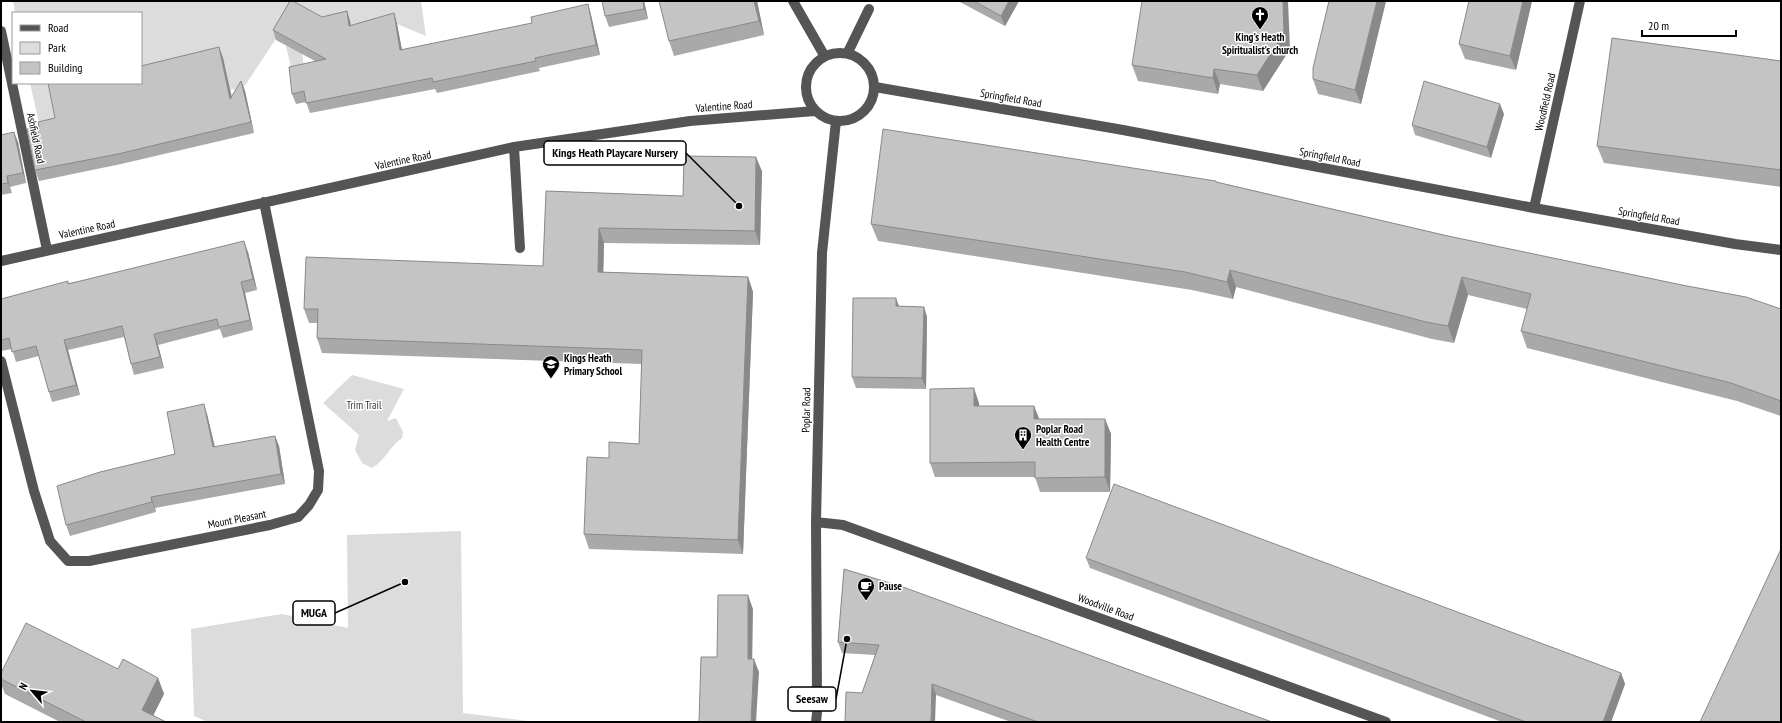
<svg xmlns="http://www.w3.org/2000/svg" width="1782" height="723" font-family="'PT Sans Narrow',sans-serif">
<rect width="100%" height="100%" fill="#fff"/>
<!-- green -->
<path fill="#dcdcdc" d="M13 1H421L426 36 397 24 302 50 304 69 292 72 286 46 295 10 244 87 230 90 141 78V13H15Z
M30 83H49L59 129 41 132Z
M352 375 404 389 387 421 396 418 403 432 402 438C389 447 386 460 372 468L362 463 355 450 359 435 323 403Z
M461 531 463 713 536 722H208L194 716 191 629 282 614 348 628 347 535Z"/>
<g fill="none" stroke-linecap="round" stroke-linejoin="round">
<!-- minor -->
<path stroke="#555" stroke-width="10" d="M793 1 824 55
M1 31 47 250
M848 52 869 9
M806 87a34 34 0 1 1 68 0a34 34 0 1 1-68 0Z
M875 87 1123 130 1534 208 1735 244 1781 250
M514 147 520 248
M1534 208 1580 1
M1 261 514 147 690 121 815 111
M1 361 34 491 50 541 68 561H89L270 525 298 517 309 505 318 490 319 471 264 202
M816 522 843 525 1386 722
M817 699 816 522 822 253 836 121
M816 722 817 713"/>
</g>
<!-- wall -->
<path fill="#a9a9a9" d="M644 1 648 19 609 27 605 16Z
M659 1H757L764 35 674 56 669 41Z
M958 1H1019L1005 26Z
M1329 1H1386L1361 104 1318 94 1313 79Z
M1469 1H1532L1516 70 1465 59 1459 44Z
M588 4 591 15 600 55 539 68 540 71 437 93 435 89 310 113 306 102 296 104 292 94 315 61 276 40 273 30 322 17 347 11 350 21 351 26 394 13 397 24 402 50 532 23Z
M219 47 223 58 232 97 241 81 245 91 254 133 121 164 39 181 35 170 39 127 55 118 141 83Z
M1290 49 1263 91 1220 84 1218 94 1138 81 1132 65Z
M1781 61V187L1604 163 1597 146Z
M1504 114 1491 158 1415 135 1412 125Z
M1 135 18 142 26 183 10 187 12 193 1 195Z
M762 171 760 245 604 243 603 272 748 277 753 292 743 554 589 549 584 534 609 458 639 444 642 364 322 353 317 338V323H309L304 309 543 266 546 191 683 196Z
M1216 181 1217 182 1448 236 1781 309V416L1737 401 1527 348 1521 331 1527 309 1468 295 1454 343 1432 339 1236 287 1233 299 1192 290 878 241 871 224Z
M248 252 257 290 245 293 253 330 223 338 220 329 158 345 164 368 134 375 131 364 124 337 68 350 80 395 52 402 49 392 39 356 16 362 12 349 1 351V299L69 283Z
M899 306 924 307 927 317 926 389 856 388 852 377Z
M979 403V406H1034L1039 419H1105L1111 434 1110 492H1040L1035 477H935L930 463Z
M207 414 215 447 275 436 279 446 285 484 155 508 156 512 70 536 66 525 175 454Z
M1086 558 1621 673 1625 684 1611 722H1502L1090 568Z
M844 569 1272 722H1011L936 695 862 693 875 655 842 653 838 642Z
M118 669 158 678 164 694 153 715 166 722H60L5 694 1 684V673Z"/>
<!-- shaded-wall -->
<path fill="#898989" d="M643 1H644L648 19 644 9Z
M754 1H757L764 35 759 21Z
M1009 1H1019L1005 26 1001 16Z
M1283 1H1288L1290 49 1263 91 1257 75Z
M1377 1H1386L1361 104 1355 90Z
M1523 1H1532L1516 70 1510 56Z
M588 4 591 15 600 55 596 45Z
M347 11 350 21 352 36 349 26Z
M394 13 397 24 404 61 400 50Z
M219 47 223 58 234 109 230 99Z
M1214 69 1220 84 1218 94 1213 78Z
M241 81 245 91 254 133 251 122Z
M1500 104 1504 114 1491 158 1487 147Z
M14 132 18 142 26 183 23 173Z
M756 157 762 171 760 245 755 231Z
M7 176 10 187 12 193 8 183Z
M599 228 604 243 603 286 598 272Z
M244 241 248 252 257 290 253 279Z
M1230 270 1236 287 1233 299 1227 282Z
M748 277 753 292 743 554 738 540Z
M1462 277 1468 295 1454 343 1448 326Z
M241 282 245 293 253 330 250 320Z
M896 298 900 309 896 306Z
M924 307 927 317 926 389 922 378Z
M154 334 158 345 164 368 160 357Z
M64 340 68 350 80 395 76 385Z
M974 388 979 403 980 421 974 406Z
M204 404 207 414 217 457 213 447Z
M1034 406 1040 421 1034 419Z
M1105 419 1111 434 1110 492 1105 477Z
M275 436 279 446 285 484 281 474Z
M151 497 155 508 156 512 152 502Z
M748 595 753 609 752 672 748 659Z
M754 659 759 672 756 722H751Z
M1621 673 1625 684 1611 722H1603Z
M158 678 164 694 150 722 142 710Z
M932 684 936 695 935 722H931Z"/>
<!-- building -->
<path fill="#c4c4c4" stroke="#898989" d="M290 1H293L322 17 347 11 349 26 394 13 400 50 532 23 531 17 588 4 596 45 535 58 536 61 433 82 432 78 306 103 304 91 292 94 289 67 326 59 273 30Z
M602 1H643L644 9 605 16Z
M659 1H754L759 21 669 41Z
M974 1H1009L1001 16Z
M1142 1H1283L1284 33 1257 75 1214 69 1213 78 1132 65Z
M1329 1H1377L1355 90 1313 79V68Z
M1469 1H1523L1510 56 1459 44Z
M1612 38 1781 61V170L1597 146Z
M219 47 230 99 241 81 251 122 118 154 35 170 27 129 39 127 38 122 55 118 48 83H141V66Z
M1424 81 1500 104 1487 147 1412 125Z
M883 129 1216 181V182L1448 236 1682 285 1746 297 1781 309V401L1731 383 1521 331 1531 294 1462 277 1448 326 1426 322 1230 270 1227 282 1185 272 871 224Z
M14 132 23 173 7 176 8 183 1 184V135Z
M684 156 756 157 755 231 599 228 598 272 748 277 738 540 584 534 587 457 609 458V442L639 444 642 350 317 338 318 309H304L306 257 543 266 546 191 683 196Z
M244 241 253 279 241 282 250 320 219 327 217 319 154 334 160 357 131 364 122 326 64 340 76 385 49 392 36 346 12 352 9 338 1 340V299L68 281V284Z
M853 298H896V306L924 307 922 378 852 377Z
M974 388V406H1034V419H1105V477L1035 478V462L930 463V389Z
M204 404 213 447 275 436 281 474 151 497 152 502 66 525 57 486 100 472 175 454 167 412Z
M1114 484 1621 673 1603 722H1526L1086 558Z
M1781 549V722H1700Z
M844 569 903 587 1272 722H1038L932 684 931 722H845L846 692 862 693 879 645 838 642Z
M718 595H748V659H754L751 722H699L701 657H717Z
M26 623 118 669 123 659 158 678 142 710 166 722H86L1 679V673Z"/>
<!-- icons -->
<defs>
<g id="church-pin" transform="scale(0.9)"><path d="M0 17L-7.5 6A9.5 9.5 0 1 1 7.5 6Z" fill="#000" stroke="#fff"/><path d="M-1.2-6h2.4v3.5h3.3v2.4h-3.3V6h-2.4V-.1h-3.3v-2.4h3.3Z" fill="#fff"/></g>
<g id="school-pin" transform="scale(0.9)"><path d="M0 17L-7.5 6A9.5 9.5 0 1 1 7.5 6Z" fill="#000" stroke="#fff"/><path d="M0-5L7-2L0 1L-7-2ZM-4 1L0 2.5L4 1V4Q0 6-4 4Z" fill="#fff"/></g>
<g id="building-pin" transform="scale(0.9)"><path d="M0 17L-7.5 6A9.5 9.5 0 1 1 7.5 6Z" fill="#000" stroke="#fff"/><path d="M-4-6H4V6H1V3H-1V6H-4ZM-2.5-4.3h1.7v1.8h-1.7ZM.8-4.3h1.7v1.8H.8ZM-2.5-1h1.7V.8h-1.7ZM.8-1h1.7V.8H.8Z" fill="#fff"/></g>
<g id="cafe-pin" transform="scale(0.9)"><path d="M0 17L-7.5 6A9.5 9.5 0 1 1 7.5 6Z" fill="#000" stroke="#fff"/><path d="M-5.5-4.5H6V0H3Q3 3.5 0 3.5H-2.5Q-5.5 3.5-5.5 0ZM3-3.2v2h1.7v-2ZM-6 4.5H4V6H-6Z" fill="#fff"/></g>
</defs>
<g fill-rule="evenodd">
<use href="#church-pin" x="1260" y="15"/>
<use href="#school-pin" x="551" y="364"/>
<use href="#building-pin" x="1023" y="435"/>
<use href="#cafe-pin" x="866" y="586"/>
</g>
<g text-anchor="middle" stroke-width="3" stroke-linejoin="round" paint-order="stroke">
<!-- poi labels -->
<g font-size="11" font-weight="bold" fill="#000" stroke="#fff" text-anchor="start">
<text x="1260" y="41" text-anchor="middle">King's Heath<tspan x="1260" dy="13">Spiritualist's church</tspan></text>
<text x="564" y="362">Kings Heath<tspan x="564" dy="13">Primary School</tspan></text>
<text x="1036" y="433">Poplar Road<tspan x="1036" dy="13">Health Centre</tspan></text>
<text x="879" y="590">Pause</text>
</g>
<!-- street labels -->
<g font-size="11" fill="#000" stroke="#fff">
<text transform="translate(1011 98) rotate(10)" y="4">Springfield Road</text>
<text transform="translate(1545 102) rotate(-77)" y="4">Woodfield Road</text>
<text transform="translate(724 106) rotate(-4)" y="4">Valentine Road</text>
<text transform="translate(36 138) rotate(78)" y="4">Ashfield Road</text>
<text transform="translate(1330 157) rotate(11)" y="4">Springfield Road</text>
<text transform="translate(403 160) rotate(-12)" y="4">Valentine Road</text>
<text transform="translate(1649 216) rotate(10)" y="4">Springfield Road</text>
<text transform="translate(87 229) rotate(-12)" y="4">Valentine Road</text>
<text transform="translate(806 410) rotate(-89)" y="4">Poplar Road</text>
<text transform="translate(237 519) rotate(-11)" y="4">Mount Pleasant</text>
<text transform="translate(1106 607) rotate(20)" y="4">Woodville Road</text>
</g>
<!-- park labels -->
<g font-size="11" fill="#333" stroke="#fff">
<text x="364" y="409">Trim Trail</text>
</g>
</g>
<!-- callouts -->
<path fill="none" stroke="#000" stroke-width="1.5" d="M739 206L686 153M405 582L335 613M847 639L836 699"/>
<g fill="#000" stroke="#fff" stroke-width="1.5">
<circle cx="739" cy="206" r="4"/>
<circle cx="405" cy="582" r="4"/>
<circle cx="847" cy="639" r="4"/>
</g>
<g fill="#fff" stroke="#000" stroke-width="1.5">
<rect x="544" y="141" width="142" height="24" rx="4"/>
<rect x="293" y="601" width="42" height="24" rx="4"/>
<rect x="788" y="687" width="48" height="24" rx="4"/>
</g>
<g font-size="12" text-anchor="middle" font-weight="bold" fill="#000">
<text x="615" y="157">Kings Heath Playcare Nursery</text>
<text x="314" y="617">MUGA</text>
<text x="812" y="703">Seesaw</text>
</g>
<!-- border -->
<rect width="1782" height="723" fill="none" stroke="#000000" stroke-width="4"/>
<!-- legend -->
<rect x="12" y="12" width="130" height="72" fill="#ffffff" stroke="#999999"/>
<rect x="20" y="25" width="20" height="6" fill="#555555" stroke="#999999"/>
<text x="48" y="32" font-size="12" fill="#000000">Road</text>
<rect x="20" y="42" width="20" height="12" fill="#dcdcdc" stroke="#999999"/>
<text x="48" y="52" font-size="12" fill="#000000">Park</text>
<rect x="20" y="62" width="20" height="12" fill="#c4c4c4" stroke="#999999"/>
<text x="48" y="72" font-size="12" fill="#000000">Building</text>
<!-- north arrow -->
<g transform="translate(32 691) rotate(298)" stroke="#ffffff" stroke-width="3" paint-order="stroke">
<path d="M0-3L7 15L0 10L-7 15Z" fill="#000000"/>
<text y="-6" font-size="11" font-weight="bold" text-anchor="middle" fill="#000000">N</text>
</g>
<!-- scale -->
<path d="M1642 30v6h94v-6" fill="none" stroke="#000000" stroke-width="2"/>
<text x="1648" y="30" font-size="12" fill="#000000" stroke="#ffffff" stroke-width="3" paint-order="stroke">20 m</text>
</svg>
